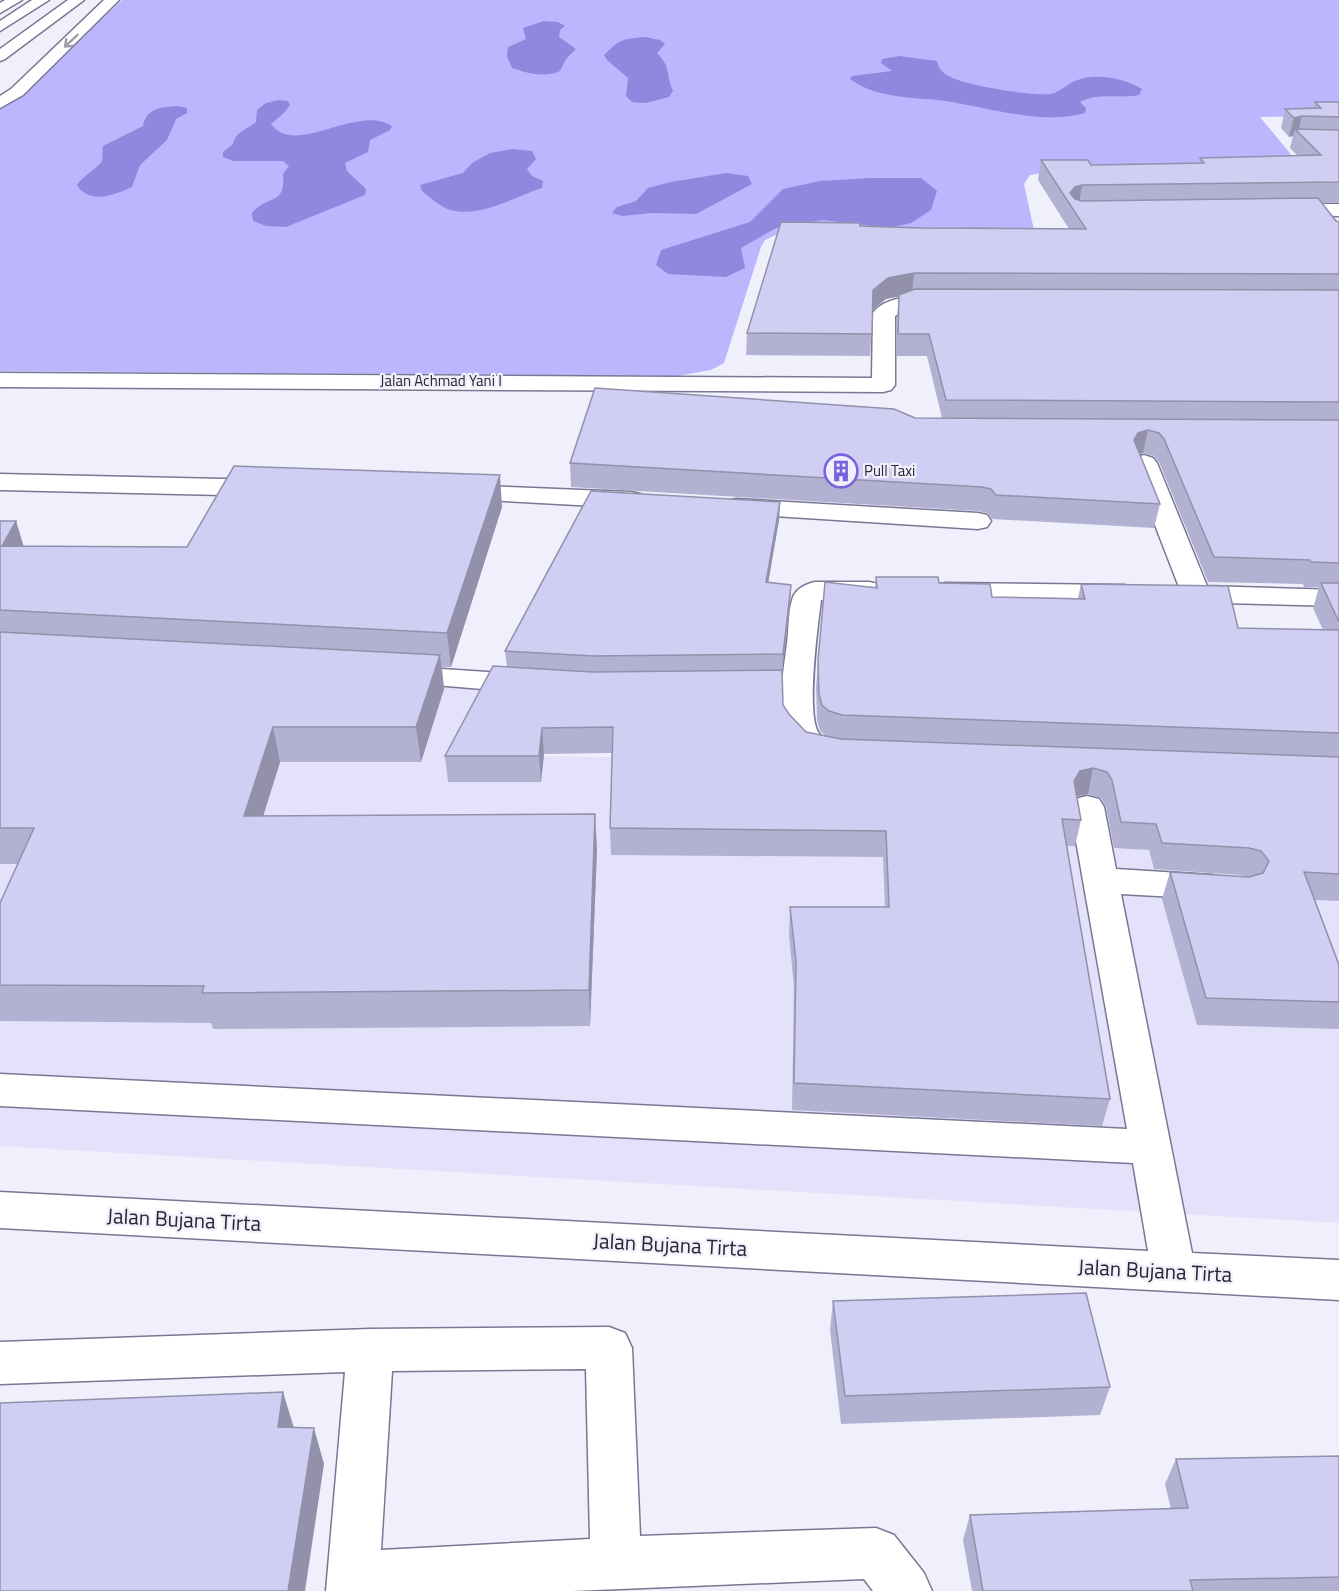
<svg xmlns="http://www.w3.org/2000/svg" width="1339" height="1591" font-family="'Titillium Web',sans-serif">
<rect width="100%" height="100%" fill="#f0f0fc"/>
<!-- built -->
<path fill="#e3e2fa" d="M0 664 450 681 448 687 551 693 538 756 794 760 1339 784V1223L0 1146Z"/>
<!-- green -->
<path fill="#bbb6fd" d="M122 0H1339V116L1260 117 1303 169 1056 171 1030 175 1024 184 1035 235 778 234 765 240 761 247 724 363 711 370 677 376 0 371V109L20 93Z"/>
<!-- water -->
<path fill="#9187df" d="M544 21 558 22 565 26 560 30 559 37 576 49 566 59 560 71C546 78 526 73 512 68L507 56 508 47 526 39 523 28Z
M645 37 660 40 665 44 657 53C672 69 665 72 673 91L669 97 646 103 632 102 626 96 628 78 607 60 604 55C620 39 622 39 645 37Z
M899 56 937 61C938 65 940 70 944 73 957 85 1032 96 1051 94 1060 92 1067 84 1075 81 1094 72 1125 78 1142 89L1139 95C1119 99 1098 92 1080 102L1086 108 1085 113C1047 125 991 109 952 102 917 96 880 101 850 79L852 76 892 71 881 63 882 59Z
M278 100 288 101 290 105 284 113 271 124C296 158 356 103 392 126L390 130 370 140 368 152 345 163 347 171 366 189 365 195 286 227 266 226 253 221 252 213C268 194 286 206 283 174L289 166 283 161H234L223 157V152L233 144C236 131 247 130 256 122L257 110 266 103Z
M177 106 187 108V113L176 119 167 140 140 165 132 187C115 195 89 205 77 185 83 176 100 166 102 161 103 157 102 150 103 146L143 126C146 108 162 107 177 106Z
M513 149 532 151 536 159 527 169 532 176 543 181 542 188C514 197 480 218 450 210 439 206 431 198 422 191L420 185 463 173 472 163 490 153Z
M726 173 748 176 752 184 696 214 652 213 622 216 612 213 617 207 636 201 648 188 671 182Z
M871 178H921L937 191 931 210 911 223 888 228 823 220 776 228 741 248 745 268 726 277 668 274 656 265 661 250 750 222 783 189 820 181Z"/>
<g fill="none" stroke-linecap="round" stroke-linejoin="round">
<!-- minor casing -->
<g stroke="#797793" stroke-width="3">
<path id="minor" d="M5 0H22L0 13V3Z
M1281 204H1339V216L1274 214 1271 210 1274 206Z
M918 296 949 297 952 302 949 307C930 311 912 306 895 316V385L891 390 883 392 0 387V373L872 378 873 313C882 300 903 297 918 296Z
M1144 455 1153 458 1157 463 1207 586 1339 590V606L1185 602 1175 600 1171 594 1175 588 1179 587 1131 463 1135 458Z
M0 474 265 480 274 483 278 488 274 493 265 496 0 490Z
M458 485 631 492 640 494 644 500 640 506 631 508 449 498 445 493 449 488Z
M736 499 978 513 987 515 991 521 987 527 978 529 727 513 723 507 727 501Z
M815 582H869L879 584 883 590 879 596 869 598 821 600C818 625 806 711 818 732 825 744 841 741 848 752L843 759C832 762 823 761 812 757 769 742 783 677 787 643 789 629 788 610 793 597 797 588 806 584 815 582Z
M945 583 1124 585 1134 587 1138 593 1134 599 1124 601 945 599 935 597 931 591 935 585Z
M397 666 531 675 542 678 546 684 542 690 531 693 386 681 382 675 386 669Z
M1087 796 1099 799 1104 807 1116 869 1212 875 1224 878 1230 887 1224 896 1212 899 1121 894 1192 1253 1339 1260V1300L0 1228V1192L1148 1251 1133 1163 0 1106V1074L1127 1129 1070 807 1075 799Z
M609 1327 625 1333 632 1348 640 1536 876 1528 894 1535 924 1573 932 1591H873L864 1579 572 1591H326L345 1372 0 1384V1342L370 1329ZM586 1369 590 1539 381 1550 392 1371Z"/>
</g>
<!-- major casing -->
<g stroke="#797793" stroke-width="3">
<path id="major" d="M104 0H119L23 95 0 108V96L11 89Z"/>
</g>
<!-- highway casing -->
<g stroke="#797793" stroke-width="3">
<path id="highway" d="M32 0H49L0 31V21Z
M68 0H84L5 59 0 61V49Z"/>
</g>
<!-- minor -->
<use href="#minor" fill="#fff" fill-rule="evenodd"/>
<!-- major -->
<use href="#major" fill="#fff" fill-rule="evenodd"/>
<!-- highway -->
<use href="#highway" fill="#fff" fill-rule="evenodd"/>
</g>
<!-- wall -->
<path fill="#b3b1d1" d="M1315 102H1339V202H1321L1336 221 1339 222V901L1315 900 1339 965V1029L1197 1025 1162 899 1170 872 1247 877 1241 875 1154 869 1149 850 1114 848 1106 807 1101 798 1088 794 1076 796 1081 820 1075 846H1067L1110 1099 1102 1126 792 1110 794 988 789 934 790 907H885L883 857 611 855 610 828 612 753 544 754 541 782H448L445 756 507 667 505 651 780 502 779 520 768 583 791 585 790 604 782 670 783 705 789 714 806 732 826 736 820 731 817 720 816 686 825 582 875 587 876 577 939 583 992 597 1078 598 1081 584 1238 628 1323 630 1313 608 1319 587H1304L1303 584 1208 582 1159 462 1154 456 1143 453 1139 454 1160 504 1154 528 992 519 987 513 978 511 571 487 570 463 915 418H942L927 356H896L897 316 899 296 886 299 873 310 870 356 746 355 747 333 860 226 921 228 1069 229 1038 180 1041 160 1091 165 1199 163 1200 158 1298 156 1290 148 1293 136 1289 137 1281 128 1285 109 1314 108Z
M502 507 451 667H442L444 689 421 762H280L263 816 595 814 597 850 590 1026 213 1029 211 1023 0 1021V903L18 864H0V521H16L23 546 187 547Z
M833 1301 1110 1387 1100 1415 841 1424 830 1330Z
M1339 1456V1591H972L963 1540 970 1515 1171 1509 1165 1484 1176 1459Z"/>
<!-- shaded-wall -->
<path fill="#9290aa" d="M1302 116 1298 132 1295 129 1293 136 1289 137 1294 118Z
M1082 185 1079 205 1070 193 1075 187Z
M914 273 912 294 886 299 871 311 873 290 888 278Z
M1148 430 1143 453 1133 457 1134 440 1138 433Z
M500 475 502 507 451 667 447 633Z
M780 502 779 520 765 601 766 582Z
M16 521 26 554 2 546Z
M791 585 790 604 782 673 783 654Z
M440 655 444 689 421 762 416 727Z
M273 727 280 762 252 852 244 816Z
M542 728 544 754 541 782 539 756Z
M1093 768 1088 794 1074 797V781L1080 771Z
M595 814 597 850 590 1026 589 990Z
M283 1392 294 1428 278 1427Z
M314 1428 324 1464 305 1591H288Z"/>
<!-- building -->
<path fill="#d0cef3" stroke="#9290aa" stroke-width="1.5" d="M1315 102H1339V117L1302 116 1294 118 1285 109 1321 108Z
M1295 129 1339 130V182L1082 185 1075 187 1070 193 1075 199 1082 201 1318 198 1336 221 1339 222V274L914 273 888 278 873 290 872 334 747 333 781 222 860 223V226L921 228 1086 229 1041 160H1088L1091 165 1204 163 1200 158 1321 155Z
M915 289 1339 290V402L946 400 929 334H898L899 295Z
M595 388 894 409 915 418 1339 420V563L1311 562 1310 560 1214 557 1164 439 1159 433 1148 430 1138 433 1134 440 1160 504 996 495 991 489 982 487 570 463Z
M234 466 500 475 447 633 0 610V521H16L2 546 187 547Z
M591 491 780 502 766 582 791 585 783 654 593 656 505 651Z
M876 577H938L939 583 990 584 992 597 1085 599 1081 584 1228 586 1238 628 1339 630V733L842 715 829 711 822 705 819 694 818 661 825 582 877 588Z
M1321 583H1339V622Z
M0 632 440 655 416 727H273L244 816 595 814 589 990 202 993 204 986 0 985V903L34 828H0Z
M493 666 593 672 782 670 783 705 789 714 806 732 841 739 1339 757V874L1304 872 1339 965V1002L1206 998 1170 872 1249 877 1263 873 1269 861 1261 851 1249 848 1162 843 1156 824 1121 822 1112 780 1107 772 1093 768 1080 771 1074 781 1081 820 1062 819 1110 1099 794 1083 796 961 790 907H889L886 831 610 828 613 727 542 728 539 756H445Z
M1086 1293 1110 1387 845 1396 833 1301Z
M283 1392 278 1427 314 1428 288 1591H0V1403Z
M1339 1456V1577L1190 1580 1193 1591H983L970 1515 1188 1508 1176 1459Z"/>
<!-- one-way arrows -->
<defs><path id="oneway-shaft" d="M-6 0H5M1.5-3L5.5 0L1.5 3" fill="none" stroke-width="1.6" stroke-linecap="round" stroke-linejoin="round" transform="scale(1.5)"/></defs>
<use stroke="#9e9da3" href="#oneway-shaft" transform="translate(71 41) rotate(137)"/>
<!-- icons -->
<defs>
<g id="building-ring" transform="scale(1.725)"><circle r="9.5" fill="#f0f0fc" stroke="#7862dd" stroke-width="1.5"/><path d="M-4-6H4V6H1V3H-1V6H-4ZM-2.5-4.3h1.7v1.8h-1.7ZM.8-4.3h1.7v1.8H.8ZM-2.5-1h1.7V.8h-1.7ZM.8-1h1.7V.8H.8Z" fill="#7862dd"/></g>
</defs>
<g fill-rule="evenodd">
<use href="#building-ring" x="841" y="471"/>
</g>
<g text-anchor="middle" stroke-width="4.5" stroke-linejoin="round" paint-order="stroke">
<!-- far-street labels -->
<g font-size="15" fill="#272632" stroke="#f0f0fc">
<text x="441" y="386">Jalan Achmad Yani I</text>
</g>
<!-- far-poi labels -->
<g font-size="15" fill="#272632" stroke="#f0f0fc" text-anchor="start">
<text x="864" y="476">Pull Taxi</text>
</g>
<!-- near-street labels -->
<g font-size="21" fill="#272632" stroke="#f0f0fc">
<text transform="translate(184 1220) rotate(3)" y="7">Jalan Bujana Tirta</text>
<text transform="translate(670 1245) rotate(3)" y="7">Jalan Bujana Tirta</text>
<text transform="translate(1155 1271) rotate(3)" y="7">Jalan Bujana Tirta</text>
</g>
</g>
</svg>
